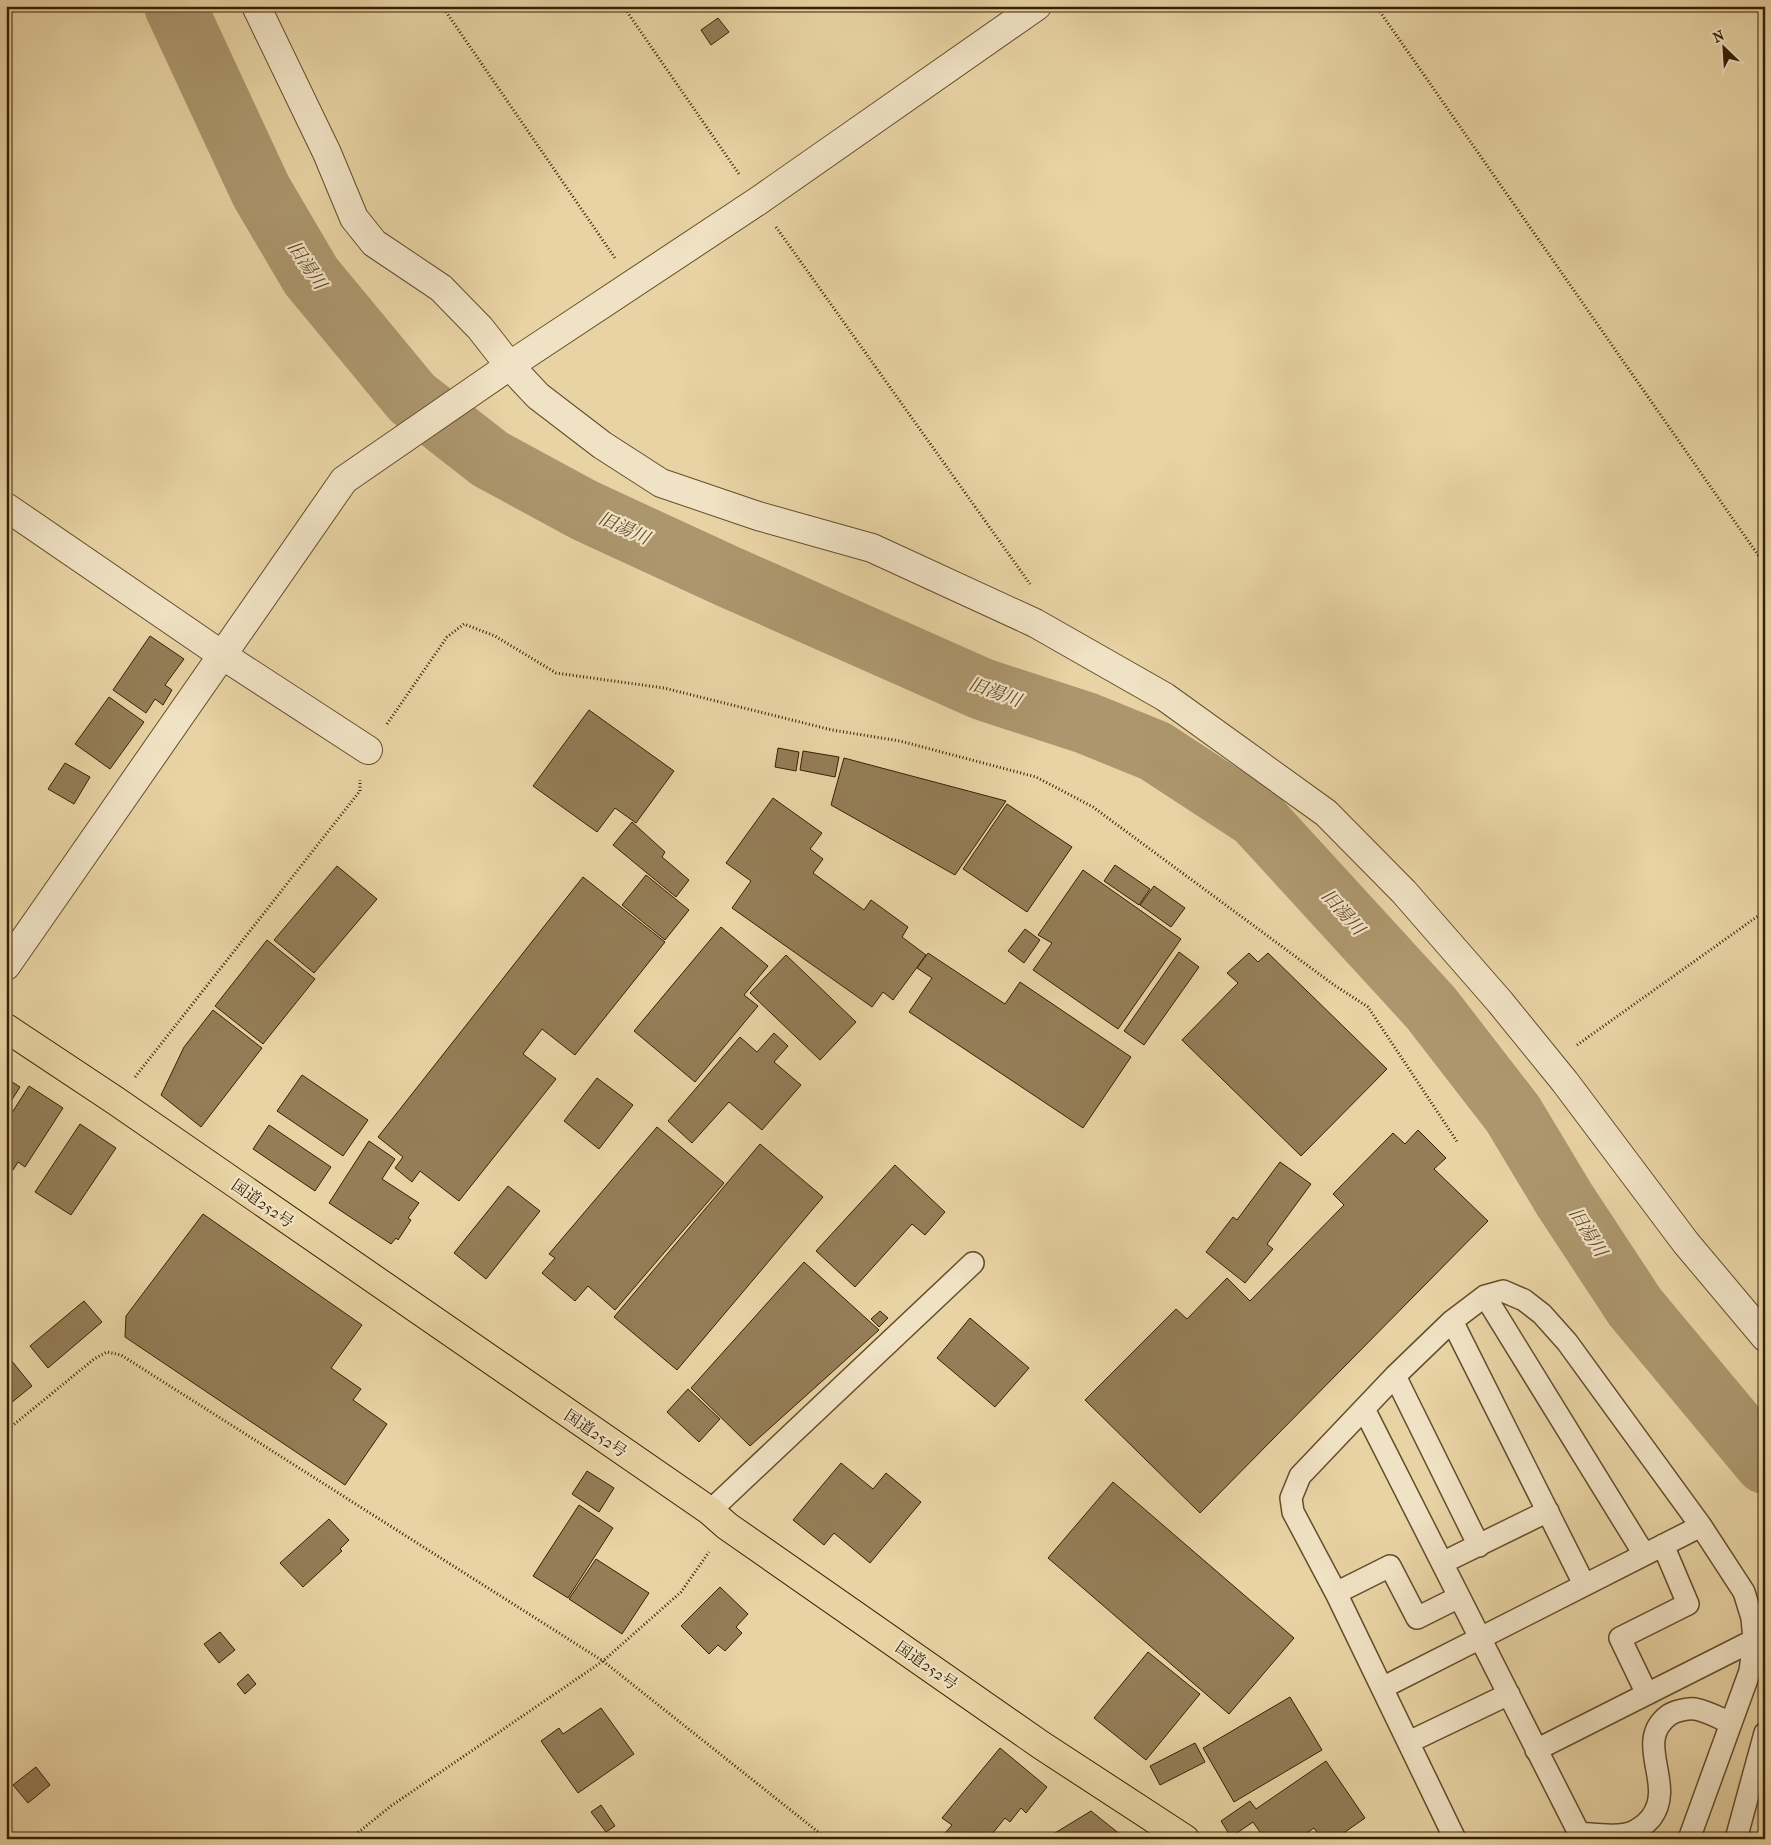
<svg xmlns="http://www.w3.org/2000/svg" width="1771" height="1845" font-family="'IM FELL French Canon','Noto Serif JP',serif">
<rect width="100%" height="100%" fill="#e8d3a4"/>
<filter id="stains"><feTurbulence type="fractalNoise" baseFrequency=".004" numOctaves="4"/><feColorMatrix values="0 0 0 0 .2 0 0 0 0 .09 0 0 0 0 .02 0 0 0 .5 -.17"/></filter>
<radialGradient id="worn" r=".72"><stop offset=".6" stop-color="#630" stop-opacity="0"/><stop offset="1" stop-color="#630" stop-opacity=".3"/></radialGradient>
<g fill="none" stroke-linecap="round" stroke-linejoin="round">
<!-- river -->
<path stroke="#ac966d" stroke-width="62" d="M175 6 261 191 311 276 412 398 490 459 584 510 727 576 982 689 1086 723 1155 751 1256 817 1431 1008 1513 1114 1564 1199 1635 1307 1765 1463"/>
</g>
<!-- building -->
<path fill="#947d57" stroke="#382003" d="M718 18 729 32 711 45 701 30Z
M150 636 184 659 165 685 172 690 163 705 155 699 146 713 113 690Z
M109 697 144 722 110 769 75 744Z
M589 710 674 771 636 823 615 808 597 832 533 786Z
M778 748 799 752 796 771 775 767Z
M803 751 839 757 835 777 800 770Z
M844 758 1006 801 955 875 831 805Z
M65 763 90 777 74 804 48 789Z
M773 798 822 833 810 849 823 859 813 873 864 910 871 900 908 927 902 937 926 955 893 1000 883 992 872 1007 732 908 751 881 726 863Z
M1007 804 1072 847 1027 912 963 869Z
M632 822 665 852 662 857 689 880 676 897 613 845Z
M1115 865 1150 889 1139 905 1104 881Z
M337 866 377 899 314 973 274 940Z
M1083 870 1181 939 1118 1029 1033 970 1052 943 1038 935Z
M646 875 689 910 665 940 622 905Z
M583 877 665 942 575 1055 542 1029 523 1054 556 1079 459 1201 420 1171 412 1182 395 1168 403 1157 378 1137Z
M1154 886 1185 908 1171 927 1140 905Z
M721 927 768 966 744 995 758 1006 695 1082 634 1031Z
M1025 929 1040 940 1024 963 1008 951Z
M267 940 315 979 263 1044 215 1006Z
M1179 952 1199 967 1144 1045 1124 1031Z
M928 953 1005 1004 1020 982 1131 1057 1083 1128 909 1012 932 978 917 968Z
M1249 953 1258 962 1268 953 1387 1069 1301 1156 1182 1040 1238 983 1227 973Z
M786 955 856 1022 820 1060 750 993Z
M213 1010 262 1048 201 1127 161 1095 184 1047Z
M774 1033 788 1046 774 1062 801 1085 762 1130 729 1102 692 1143 668 1121 740 1037 757 1052Z
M302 1075 368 1120 343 1156 277 1111Z
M6 1078 20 1087 6 1109Z
M597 1078 633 1105 599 1149 564 1121Z
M29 1086 63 1108 25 1167 18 1162 13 1170 6 1166V1122Z
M80 1124 116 1148 71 1215 35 1192Z
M269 1125 331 1167 315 1191 253 1149Z
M657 1127 724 1183 615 1310 588 1286 575 1301 542 1273 555 1258 549 1254Z
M1418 1130 1446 1158 1434 1169 1488 1221 1200 1513 1085 1400 1176 1309 1187 1319 1227 1278 1250 1301 1344 1205 1333 1194 1393 1133 1405 1144Z
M369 1141 395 1159 382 1179 419 1203 408 1218 411 1220 398 1240 396 1238 391 1244 329 1203Z
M760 1144 823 1197 677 1370 614 1317Z
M1280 1162 1311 1184 1267 1244 1273 1249 1245 1283 1206 1252 1233 1217 1237 1220Z
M895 1165 945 1212 925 1235 912 1224 855 1287 816 1251Z
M508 1186 540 1211 486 1279 454 1253Z
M203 1214 362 1325 331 1368 361 1389 353 1400 387 1424 345 1485 125 1337 126 1316Z
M804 1262 879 1330 750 1446 691 1388Z
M84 1301 102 1322 48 1368 30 1346Z
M880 1311 888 1318 879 1327 871 1319Z
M970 1318 1029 1368 995 1407 937 1358Z
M11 1360 32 1386 6 1407V1364Z
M688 1389 720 1419 699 1442 667 1412Z
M841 1463 873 1489 886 1473 921 1502 870 1563 834 1533 824 1545 793 1520Z
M587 1471 614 1488 599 1512 572 1494Z
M1113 1482 1294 1638 1229 1714 1048 1558Z
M579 1505 613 1528 568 1598 533 1576Z
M329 1519 349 1540 340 1549 342 1551 303 1587 280 1563Z
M596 1559 649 1593 622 1634 569 1599Z
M720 1587 748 1614 736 1627 742 1633 725 1651 718 1645 709 1654 681 1626Z
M220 1632 235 1650 219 1663 204 1644Z
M1148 1652 1200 1694 1146 1760 1094 1718Z
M248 1674 256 1684 245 1694 237 1684Z
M1290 1697 1322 1750 1234 1802 1203 1748Z
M601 1708 634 1754 578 1793 541 1741 559 1728 563 1734Z
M1195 1743 1205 1762 1160 1785 1150 1766Z
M1000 1748 1047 1787 1026 1813 1021 1808 1010 1822 1005 1818 988 1839H951L945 1833 952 1825 942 1818Z
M1326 1761 1365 1818 1335 1839H1322L1314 1828 1298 1839H1265L1253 1822 1231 1837 1221 1821 1250 1801 1256 1809Z
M36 1767 50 1785 28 1803 13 1785Z
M601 1805 615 1826 606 1832 591 1812Z
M1091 1811 1126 1839H1045Z"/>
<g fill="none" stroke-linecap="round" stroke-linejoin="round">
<!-- service casing -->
<g stroke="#644d2b" stroke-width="24">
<path id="service" d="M1485 1296 1644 1554
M1452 1321 1584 1584
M1395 1376 1479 1546
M1364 1409 1582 1839
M710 1511 973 1263
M1442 1563 1548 1511
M1336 1593 1390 1566 1417 1618 1459 1597
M1382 1688 1701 1526
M1647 1694 1620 1638 1688 1604 1663 1545
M1409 1742 1509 1694
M1536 1750 1754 1640 1760 1649
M1579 1833C1594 1834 1611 1837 1626 1834 1635 1833 1645 1825 1651 1818 1677 1784 1632 1742 1669 1715 1675 1711 1688 1708 1695 1709 1707 1711 1721 1719 1731 1723
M1455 1839 1336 1593 1293 1512 1291 1498 1300 1476 1395 1376 1452 1321 1485 1296 1503 1291 1524 1300 1542 1314 1567 1342 1701 1526 1744 1592 1752 1618 1754 1640 1750 1671 1689 1839
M1736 1839 1765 1733"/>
</g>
<!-- minor casing -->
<g stroke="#644d2b" stroke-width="30">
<path id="minor" d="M256 6 327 153 354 218 374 243 441 288 480 328 509 365 538 396 602 445 661 483 758 516 872 548 1035 623 1165 697 1326 813 1404 892 1500 1002 1565 1082 1686 1243 1765 1337
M6 507 222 655 368 750
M6 966 344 480 515 362 758 201 1037 6"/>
</g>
<!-- trunk casing -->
<g stroke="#382003" stroke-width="30">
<path id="trunk" d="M6 1028 116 1101 710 1511 727 1526 1041 1745 1185 1839"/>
</g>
<!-- path -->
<path stroke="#382003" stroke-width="3" stroke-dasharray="1 2.5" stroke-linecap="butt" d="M442 6 615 258
M623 6 739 174
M1376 6 1765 565
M776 227 1030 584
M387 724 447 637 464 624 495 636 556 673 664 688 832 730 900 741 1036 777 1093 807 1334 985 1368 1007 1458 1143
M1577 1045 1765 911
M135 1077 360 791V780
M6 1431 94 1359 107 1352 121 1355 603 1661 827 1839
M350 1839 391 1806 603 1661 681 1592 709 1552"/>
<!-- service -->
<use href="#service" stroke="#f0e2c4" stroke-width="21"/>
<!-- minor -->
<use href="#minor" stroke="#f0e2c4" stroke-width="28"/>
<!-- trunk -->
<use href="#trunk" stroke="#e8d3a4" stroke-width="28"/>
</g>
<g text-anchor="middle" stroke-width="4.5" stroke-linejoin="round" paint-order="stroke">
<!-- street labels -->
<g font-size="16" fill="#382003" stroke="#f0e2c4">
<text transform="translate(263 1203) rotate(35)" y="6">国道252号</text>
<text transform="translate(596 1433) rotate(34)" y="6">国道252号</text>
<text transform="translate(927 1665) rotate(35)" y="6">国道252号</text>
</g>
<!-- water labels -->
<g font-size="18" font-style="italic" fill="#614928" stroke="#f0e2c4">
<text transform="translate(307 265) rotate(56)" y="6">旧湯川</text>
<text transform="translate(624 528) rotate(24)" y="6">旧湯川</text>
<text transform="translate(995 692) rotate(20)" y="6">旧湯川</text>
<text transform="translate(1343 912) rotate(48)" y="6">旧湯川</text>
<text transform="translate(1588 1232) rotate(58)" y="6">旧湯川</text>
</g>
</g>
<!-- margin -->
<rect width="1771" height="1845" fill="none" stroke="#e8d3a4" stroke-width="25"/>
<rect x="8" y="8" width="1756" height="1830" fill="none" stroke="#382003" stroke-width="2.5"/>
<rect x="12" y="12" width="1746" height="1820" fill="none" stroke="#382003"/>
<!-- north arrow -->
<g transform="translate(1724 48) rotate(335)" stroke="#f0e2c4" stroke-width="4" paint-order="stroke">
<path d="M0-4L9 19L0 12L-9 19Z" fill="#382003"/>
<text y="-8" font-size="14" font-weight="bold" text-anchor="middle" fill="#382003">N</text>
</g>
<rect width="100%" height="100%" filter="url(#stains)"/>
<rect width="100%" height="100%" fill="url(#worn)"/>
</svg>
